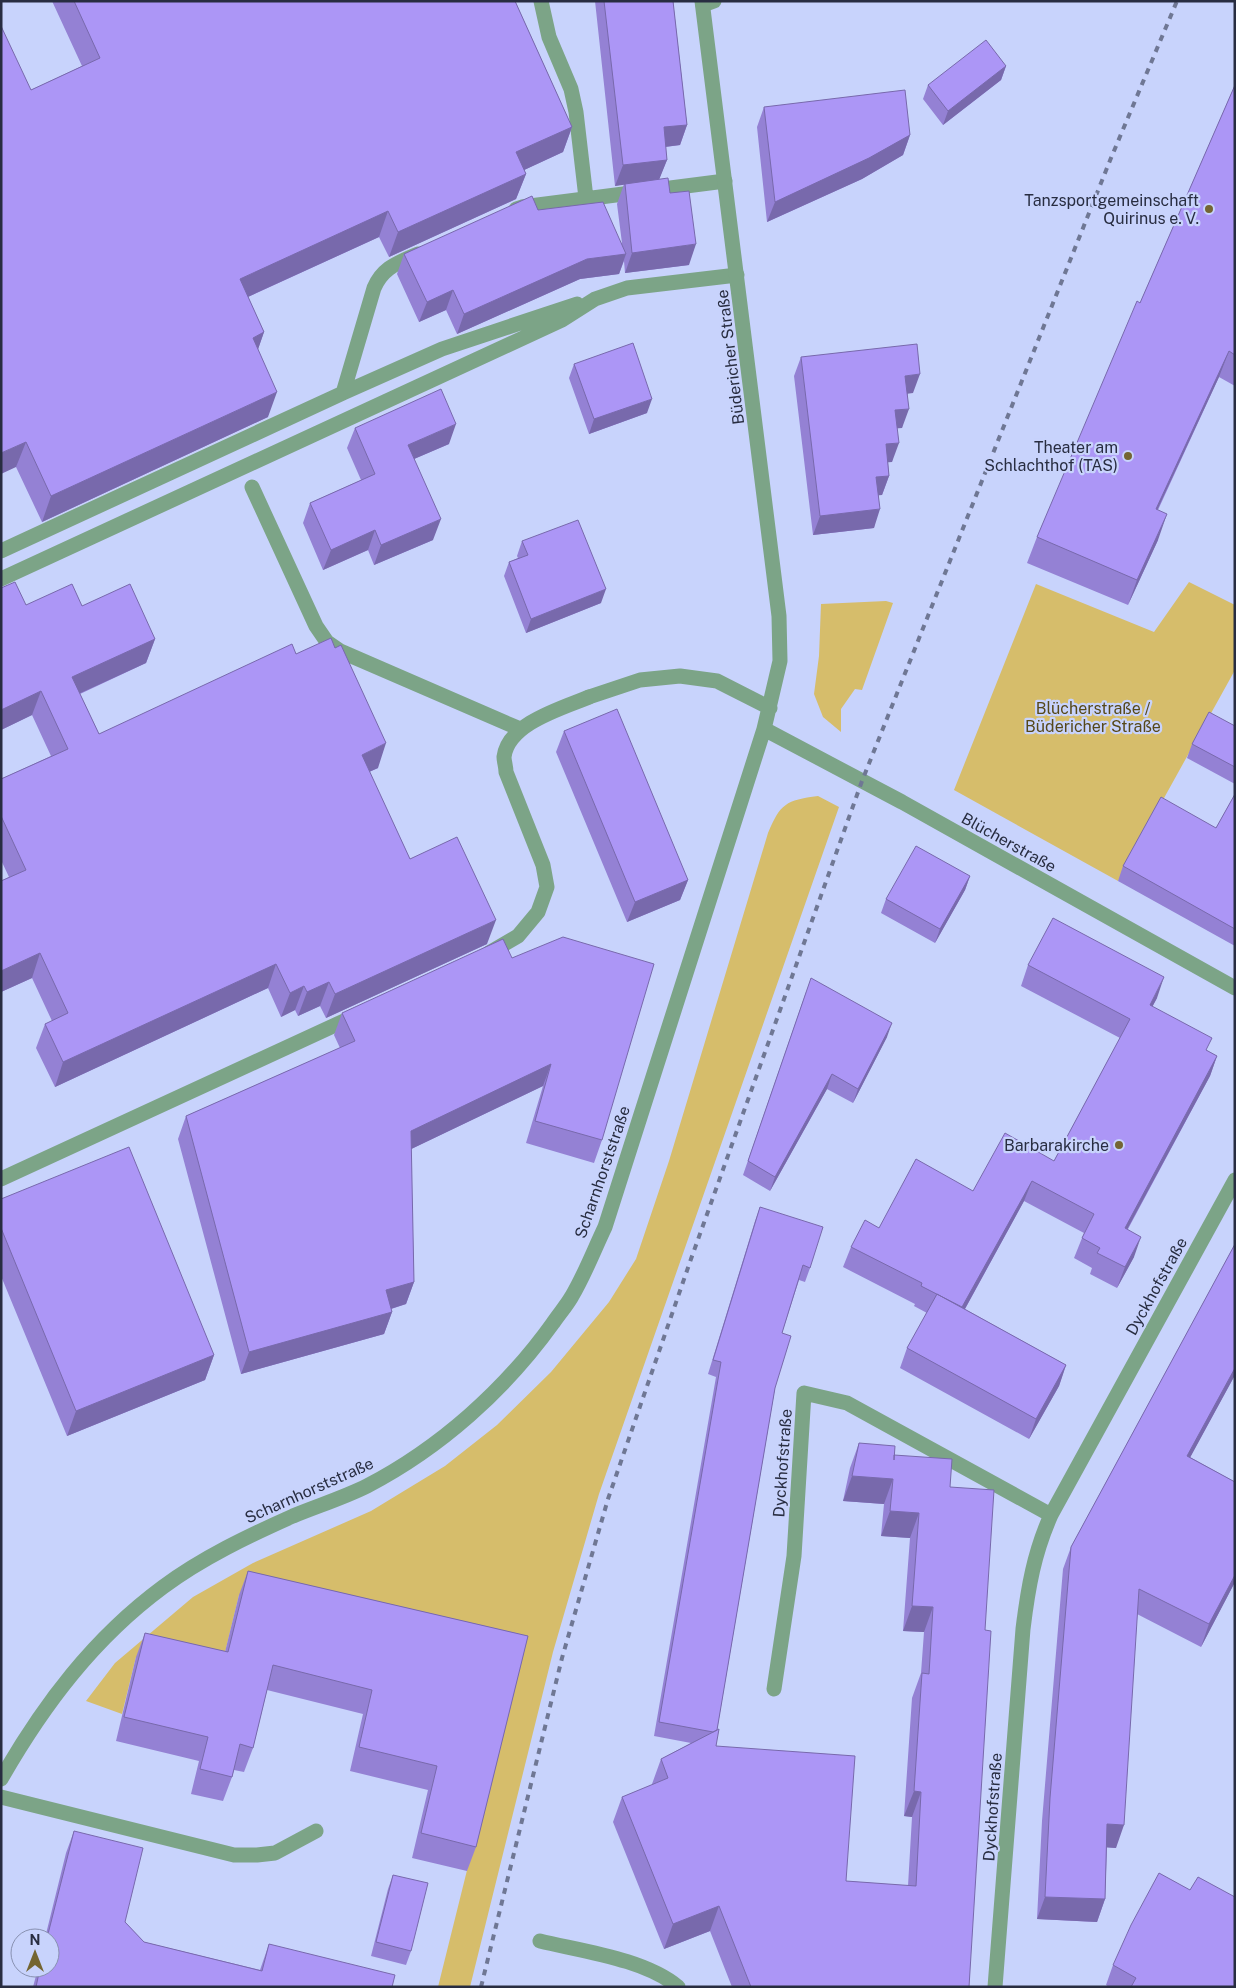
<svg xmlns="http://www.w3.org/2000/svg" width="1236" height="1988" font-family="'Public Sans',sans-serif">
<rect width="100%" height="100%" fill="#c8d3fc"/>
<!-- green -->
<path fill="#d6bd6b" d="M1189 582 1235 605V670L1118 881 954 790 1036 584 1154 632Z
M886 601 893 603 862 690 855 689 841 709V732L823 717 814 694 819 656 821 604Z
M818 796 839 807 599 1494 553 1652 470 1987H438L519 1661 239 1595 219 1677 136 1657 122 1714 86 1701 115 1663 193 1597 253 1563 371 1511 445 1466 497 1425 551 1372 609 1302 636 1259 669 1161 768 833C780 804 786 800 818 796Z"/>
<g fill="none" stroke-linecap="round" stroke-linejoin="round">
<!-- lane -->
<path stroke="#7ca487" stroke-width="15" d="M541 1 549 37 571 89 576 112 586 198
M703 5 714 1
M516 209 522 207 725 181
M343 393 442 349 577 304
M252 487 316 626 327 642 340 651 520 729
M1 551 343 393 374 288C383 267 398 263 418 254
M1 579 562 320 595 299 627 288 737 275
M489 953 518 936 538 912 547 887 543 865 506 772C506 767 504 761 504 757 508 723 563 708 589 697
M1 1179 357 1015
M540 1941C581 1951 645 1959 678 1987"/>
<!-- street -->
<path stroke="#7ca487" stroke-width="15" d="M589 697 640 680 680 676 717 681 770 708
M764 729 902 802 1235 988
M774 1689 794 1556 804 1393 847 1403 1051 1515
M1 1779C44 1704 94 1638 163 1587 202 1558 248 1536 293 1516 317 1506 343 1498 367 1486 440 1448 505 1390 553 1323 559 1314 567 1305 572 1296 585 1274 594 1250 605 1227L764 729 780 661 779 616 702 1
M1 1797 234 1855H257L275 1853 316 1831
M995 1987 1023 1629C1028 1588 1034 1553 1051 1515L1235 1180"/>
<!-- rail -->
<path stroke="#6f7794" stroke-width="4" stroke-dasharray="6 6" stroke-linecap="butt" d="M481 1987 562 1658 608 1499 691 1259 862 781 1111 158 1177 1"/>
</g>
<!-- wall -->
<path fill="#9481d4" d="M52 1H515L572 127 563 152 524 170 526 174 516 199 389 257 379 237 248 297 264 332 258 349 268 417 42 522 16 467 31 90 82 66Z
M595 1H673L687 125 680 145 665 147 667 160 659 179 670 193 689 265 625 273 624 261 619 274 580 279 457 334 446 310 419 322 397 274 404 254 538 210 622 243 617 204 624 184 615 186Z
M1006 66 1001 80 943 125 923 99 928 85Z
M1235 85V386L1219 377 1158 510V540L1128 605 1027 563 1037 537 1140 303Z
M764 107 910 135 903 155 862 179 767 222 757 127Z
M801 357 913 393H908L902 428H897L892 462H888L889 476 882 495H879L874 528 813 535 794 376Z
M574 364 647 413 589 434 569 378Z
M355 428 449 444 414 459 433 540 374 565 368 550 323 570 303 523 310 503 361 480 347 448Z
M522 541 601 603 526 633 504 576 509 562 518 558 517 556Z
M1 588 26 605 82 606 155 639 146 663 80 694 99 734 296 654 378 768 369 772 410 859 487 944 326 1018 320 1006 298 1016 295 1010 281 1017 268 988 55 1087 36 1048 45 1024 52 1021 32 978 1 992V881L9 877 1 860V779L51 756 32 715 1 730Z
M1235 726V784L1187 758 1192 744Z
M564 731 688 880 680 900 627 922 556 752Z
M1235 794V946L1118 881 1123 866 1216 828Z
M970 876 965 890 935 943 881 913 886 899Z
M512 958 602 1140 594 1163 526 1143 543 1086 411 1149 414 1282 406 1304 391 1309 392 1312 384 1334 241 1374 178 1139 186 1116 340 1048 334 1035 342 1013Z
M1028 965 1157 998 1152 1007 1208 1051 1217 1056 1210 1076 1128 1229 1134 1257 1117 1288 1090 1274 1092 1268 1074 1258 1084 1233 1024 1201 965 1309 1066 1365 1059 1386 1029 1439 900 1368 907 1348 927 1313 914 1306 915 1304 843 1267 851 1247 879 1228 973 1191 1054 1161 1120 1038 1021 986Z
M806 992 887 1037 853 1103 827 1089 770 1191 743 1175Z
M1 1199 214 1355 205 1380 67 1436 1 1276Z
M760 1207 810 1268 805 1282 799 1280 782 1333 775 1388 717 1730 716 1746 846 1881 908 1886 912 1817 904 1816 912 1698 921 1673 924 1632 903 1631 910 1538 881 1536 884 1504 843 1501 850 1468 859 1443 894 1456 950 1487 985 1630 969 1987H732L710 1931 664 1949 613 1822 622 1797 652 1785V1784L661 1759 691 1743 654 1736 716 1377 708 1374 755 1221Z
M1235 1244V1375L1190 1457 1235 1482V1582L1201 1647 1137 1614 1116 1848 1107 1847 1105 1899 1097 1922 1037 1919 1042 1821 1063 1569 1071 1547Z
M248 1571 528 1636 476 1847 467 1871 412 1858 428 1790 350 1771 363 1714 267 1690 253 1748 244 1772 234 1770 232 1777 223 1801 191 1794 199 1761 116 1741 136 1657 145 1633 225 1652 239 1595Z
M74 1831 125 1922 144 1942 260 1970 269 1944 392 1987H33L38 1968H50V1938H45L66 1853Z
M393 1875 411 1951 406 1965 371 1956 388 1889Z
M1190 1890 1235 1987H1109L1106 1985 1113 1965Z"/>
<!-- shaded-wall -->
<path fill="#7869ac" d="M1006 66 1001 80 943 125 948 111Z
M687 125 680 145 656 148 664 127Z
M572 127 563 152 507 178 516 152Z
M910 135 903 155 862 179 767 222 775 202Z
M667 160 659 180 615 186 623 165Z
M526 174 516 199 389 257 398 232Z
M388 211 379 237 230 305 240 279Z
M696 244 689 265 625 273 632 253Z
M626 254 619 274 580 279 457 334 464 314 587 259Z
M453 290 446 310 419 322 427 302Z
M264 332 255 358 253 338Z
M1229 351 1219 377 1146 534 1156 509Z
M920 374 913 393 898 395 905 376Z
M277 392 268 417 42 522 51 496Z
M652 399 647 413 589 434 594 419Z
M909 409 902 428 888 429 895 410Z
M456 424 449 444 400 465 408 445Z
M26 442 16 467 1 474V453Z
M899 443 892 462 879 463 886 444Z
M889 476 882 495 870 496 876 477Z
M880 509 874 528 813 535 820 516Z
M1167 514 1158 540 1128 605 1137 580Z
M441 519 433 540 374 565 381 545Z
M375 530 368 550 323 570 331 550Z
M606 589 601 603 526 633 531 619Z
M155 639 146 663 63 701 72 677Z
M41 691 32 715 1 730V710Z
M386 743 378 768 353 779 362 755Z
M970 876 965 890 935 943 940 929Z
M688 880 680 900 627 922 635 902Z
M496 920 487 944 326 1018 335 994Z
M40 953 32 978 1 992V971Z
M276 964 268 988 55 1087 63 1062Z
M1164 977 1157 998 1142 1026 1150 1005Z
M329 982 320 1006 298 1016 307 992Z
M304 986 295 1010 281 1017 290 993Z
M892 1023 887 1037 853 1103 858 1089Z
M1217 1056 1210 1076 1117 1248 1125 1228Z
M551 1064 543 1086 403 1153 411 1131Z
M832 1074 827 1089 770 1191 775 1177Z
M1032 1181 1024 1201 955 1327 962 1307Z
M1141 1237 1134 1257 1117 1288 1125 1267Z
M414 1282 406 1304 378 1313 386 1290Z
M392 1312 384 1334 241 1374 249 1352Z
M214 1355 205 1380 67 1436 76 1411Z
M1066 1365 1059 1386 1029 1439 1036 1419Z
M1235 1368V1375L1179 1478 1187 1456Z
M852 1476 893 1479 884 1504 843 1501Z
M890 1511 919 1513 910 1538 881 1536Z
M1235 1575V1582L1201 1647 1209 1624Z
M912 1606 933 1607 924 1632 903 1631Z
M914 1791 921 1792 912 1817 904 1816Z
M1107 1824 1124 1825 1116 1848 1099 1847Z
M1045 1897 1105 1899 1097 1922 1037 1919Z
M719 1906 710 1931 664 1949 673 1924Z"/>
<!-- building -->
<path fill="#ac96f6" stroke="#7869ac" d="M74 1H515L572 127 516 152 526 174 398 232 388 211 240 279 264 332 253 338 277 392 51 496 26 442 1 453V26L31 90 100 58Z
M604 1H673L687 125 664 127 667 160 623 165Z
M986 40 1006 66 948 111 928 85Z
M1235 85V355L1229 351 1156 509 1167 514 1137 580 1037 537 1137 301 1140 303Z
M905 90 910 135 869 158 775 202 764 107Z
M668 178 670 193 689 191 696 244 632 253 625 184Z
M532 196 538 210 603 202 626 254 587 259 464 314 453 290 427 302 404 254Z
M633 343 652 399 594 419 574 364Z
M917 344 920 374 905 376 909 409 895 410 899 443 886 444 889 476 876 477 880 509 820 516 801 357Z
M441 389 456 424 408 445 441 519 381 545 375 530 331 550 310 503 375 474 355 428Z
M578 520 606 589 531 619 509 562 528 555 522 541Z
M15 582 26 605 72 584 82 606 130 584 155 639 72 677 99 734 292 644 296 654 331 638 335 648 341 645 386 743 362 755 410 859 457 837 496 920 335 994 329 982 307 992 304 986 290 993 276 964 63 1062 45 1024 68 1013 40 953 1 971V881L26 870 1 816V779L68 749 41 691 1 710V588Z
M617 709 688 880 635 902 564 731Z
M1209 712 1235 726V767L1192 744Z
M1235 794V929L1123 866 1161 797 1216 828Z
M916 846 970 876 940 929 886 899Z
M1053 918 1164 977 1150 1005 1212 1038 1206 1050 1217 1056 1125 1228 1141 1237 1125 1267 1097 1253 1100 1248 1082 1238 1094 1214 1032 1181 962 1307 921 1286 922 1283 851 1247 865 1220 879 1228 916 1159 973 1191 1005 1133 1054 1161 1130 1019 1028 965Z
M563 937 654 964 602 1140 535 1121 551 1064 411 1131 414 1282 386 1290 392 1312 249 1352 186 1116 355 1041 342 1013 503 939 512 958Z
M811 978 892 1023 858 1089 832 1074 775 1177 748 1161Z
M129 1147 214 1355 76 1411 1 1228V1199Z
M760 1207 823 1227 810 1268 803 1265 782 1333 791 1336 775 1388 717 1730 713 1732 659 1722 721 1362 713 1360Z
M1235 1244V1368L1187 1456 1235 1482V1575L1209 1624 1139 1589 1124 1825 1107 1824 1105 1899 1045 1897 1050 1798 1071 1547Z
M937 1294 1066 1365 1036 1419 907 1348Z
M859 1443 895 1446 894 1460V1455L952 1459 950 1487 994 1490 985 1630 991 1631 969 1987H751L719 1906 673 1924 622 1797 668 1778 661 1759 719 1729 716 1746 855 1756 846 1881 916 1886 921 1792 914 1791 922 1673 929 1674 933 1607 912 1606 919 1513 890 1511 893 1479 852 1476Z
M248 1571 528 1636 476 1847 421 1833 437 1766 359 1747 372 1690 273 1665 253 1748 240 1744 232 1777 200 1769 208 1737 124 1717 145 1633 228 1652Z
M74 1831 143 1848 125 1922 144 1942 262 1971 269 1944 395 1975 392 1987H36L40 1968H50V1938H47Z
M1159 1873 1190 1890 1198 1877 1235 1897V1987H1131L1136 1978 1113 1965 1131 1925Z
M393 1875 428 1883 411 1951 376 1942Z"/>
<!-- markers -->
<g fill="#746532" stroke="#c8d3fc" stroke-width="2">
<circle cx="1209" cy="209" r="5"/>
<circle cx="1128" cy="456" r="5"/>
<circle cx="1119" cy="1145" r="5"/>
</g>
<g text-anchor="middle" stroke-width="4.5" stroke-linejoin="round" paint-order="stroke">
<!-- poi labels -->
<g font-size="16" fill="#282d41" stroke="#c8d3fc" text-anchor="end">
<text x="1199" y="206">Tanzsportgemeinschaft<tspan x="1199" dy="18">Quirinus e. V.</tspan></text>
<text x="1118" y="453">Theater am<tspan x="1118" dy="18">Schlachthof (TAS)</tspan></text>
<text x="1109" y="1151">Barbarakirche</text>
</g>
<!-- street labels -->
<g font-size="16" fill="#282d41" stroke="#c8d3fc">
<text transform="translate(730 357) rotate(-97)" y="6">Büdericher Straße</text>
<text transform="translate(1009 842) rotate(29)" y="6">Blücherstraße</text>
<text transform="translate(602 1172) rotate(-71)" y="6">Scharnhorststraße</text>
<text transform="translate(1156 1286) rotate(-61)" y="6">Dyckhofstraße</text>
<text transform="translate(782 1463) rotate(-86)" y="6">Dyckhofstraße</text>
<text transform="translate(309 1490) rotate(-24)" y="6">Scharnhorststraße</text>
<text transform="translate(992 1807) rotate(-86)" y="6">Dyckhofstraße</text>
</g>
<!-- park labels -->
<g font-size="16" fill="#564819" stroke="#c8d3fc">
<text x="1093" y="714">Blücherstraße /<tspan x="1093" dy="18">Büdericher Straße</tspan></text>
</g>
</g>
<!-- border -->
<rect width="1236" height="1988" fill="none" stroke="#282d41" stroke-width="5"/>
<!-- north arrow -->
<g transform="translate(35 1953)"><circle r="24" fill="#c8d3fc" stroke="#8891b1"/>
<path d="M0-4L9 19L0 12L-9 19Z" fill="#746532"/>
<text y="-8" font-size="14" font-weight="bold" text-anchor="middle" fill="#282d41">N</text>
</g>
</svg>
